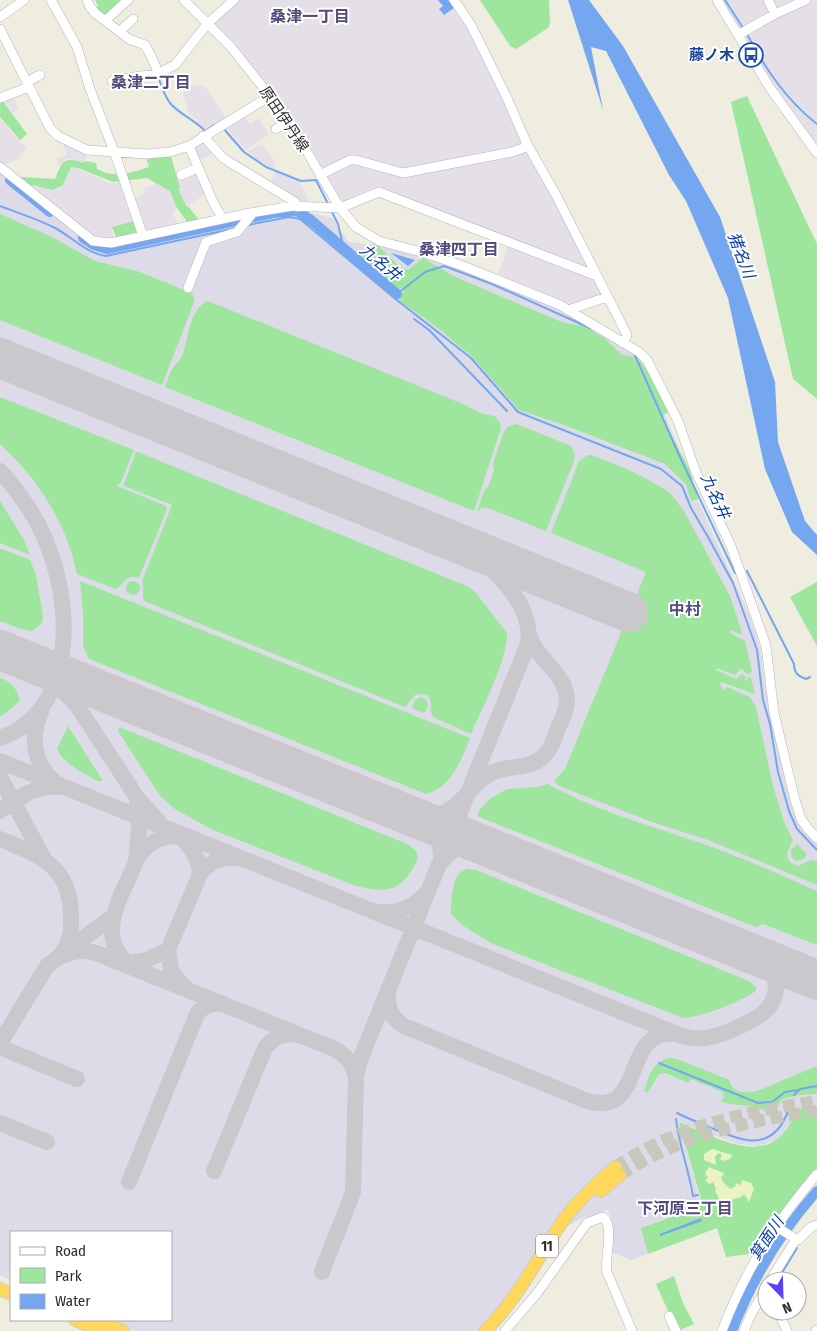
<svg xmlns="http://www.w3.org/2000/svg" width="817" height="1331" font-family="'Fira Sans Condensed','Noto Sans JP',sans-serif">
<rect width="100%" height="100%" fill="#efede0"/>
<!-- industrial -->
<path fill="#e5e0e7" d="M237 0H452L469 26 524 143 511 149 405 169 357 156 322 170 213 27 215 21Z
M721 0H802L740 32Z
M811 0H817V149L742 35Z
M197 84 206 88 227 119 204 132 196 119 189 114 183 94 186 89Z
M14 97 19 109 12 113 4 100Z
M244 115 250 124 258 118 269 134 246 150 224 126Z
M0 119 27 149 19 156 21 158 3 165 0 162Z
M201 140 216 153 197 161 192 146Z
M67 143 88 153 84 163 74 159H68L59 166 56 159 67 155 63 145Z
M262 143 276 164 275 169 263 164 247 152Z
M529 151 587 265 584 268 388 192 378 186 343 201 341 198 339 199 325 177 353 162 407 176Z
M71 167 77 168 109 183H123L135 221 111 228 114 238 96 236 83 228 30 186 32 185 52 190 60 188Z
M197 170 207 193 187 207 178 189 180 188 177 180Z
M276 171 300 181 309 201H298L268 185Z
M162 181 171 185 179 207 173 212 178 226 146 233 132 198 145 194 143 188Z
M509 245 593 278 602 292 600 296 572 305 498 274Z"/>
<!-- airport -->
<path fill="#dddbe7" d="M0 170 96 245 102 247H108L284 210 294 209 332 218 349 242 383 246 420 255 541 300 640 358 674 436 698 500 750 617 760 647 767 698 790 801 797 821 804 832 817 843V1105L797 1108 791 1124 784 1134 776 1140 759 1146 737 1144 679 1122 701 1203 642 1228 648 1254 631 1260 611 1252V1219L608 1210 588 1218 586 1216 544 1240 514 1288 477 1331H135L108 1320H171V1232H11V1280L0 1275Z"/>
<!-- green -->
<path fill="#9ee59d" d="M95 0H126L106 16 94 9 98 6Z
M480 0H549L550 24 548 28 516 49 510 46Z
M747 96 817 244V399L793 379 731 102Z
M2 100 27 134 20 140 0 117V101Z
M170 153 180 188 178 189 187 207 188 206 199 220 188 223 177 208 170 191 147 178 113 182 78 168 71 167 62 186 52 190 33 185 30 186 21 178 22 177 55 179C62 161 64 156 84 163L85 161 96 163 97 169C116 179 130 173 149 167L145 155Z
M0 214 54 238 95 261 137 271 192 293 195 299 193 305 162 385 0 320Z
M135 221 138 233 116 237 112 227Z
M375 243 398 265 408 270 423 258 453 276 564 323 585 326 604 338 622 355 632 356 640 361 646 369 669 412 661 416 690 470 698 499 691 501 686 484 665 464 564 425 519 410 470 354C458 347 450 337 439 329 425 318 410 309 397 298L405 290 401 288 396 292 356 256Z
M208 301 463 404 483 414 495 416 500 423 501 428 474 511 165 387C168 380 170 371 175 365 178 362 180 360 182 356 188 341 190 306 208 301Z
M0 397 134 450 121 482 117 486 166 506 167 509 139 578C123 574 126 584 116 589L77 574C66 522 38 479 0 444Z
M517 424 571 446 575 454 574 461 546 531 488 508H482L477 512 484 491 489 485 494 470 493 463 504 431 509 426Z
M136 452H138L469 587 476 593 507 633C508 659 482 708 471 734L433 717C428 710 434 702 427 695L416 694 405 707 144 601C141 594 145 589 142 581L172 505 124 486V483Z
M588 455H592L624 468 643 477 668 491 675 499 685 513 730 596 742 633 741 635 731 630 730 633 745 641 752 672 747 674 741 668 735 675 717 668 716 670 736 679 742 674 746 677 745 680 747 681 748 677 751 678 755 694 721 682 720 684 723 690 727 687 750 697 756 707 773 786 784 822 793 840C788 851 781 860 798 866L811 860 817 861V885L708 840 652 822 559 786 554 781 565 769 646 572 551 533 579 461Z
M0 501 24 540 30 555 0 543Z
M0 548 30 560 36 575 43 616 42 623 32 631 21 629 0 621Z
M126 588a7 7 0 1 1 14 0a7 7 0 1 1-14 0Z
M80 581 470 738C461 760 452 787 426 794L89 659 83 645V613Z
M817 582V646L790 597Z
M0 678C12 682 17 689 20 701L3 715 0 716Z
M421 697C429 700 430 706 424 713L414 709 412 707 415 700Z
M68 726 103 781H98C83 773 65 765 57 749Z
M119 727 407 844 416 851 418 858C403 891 390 894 356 886L211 829 175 809 160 796 118 731Z
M548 784C596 811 649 825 701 843 740 857 779 874 817 891V945L763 924 756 927 477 816 480 809 491 798 507 789 537 787Z
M797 844 807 854 804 859 799 861 794 860 791 855V850Z
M467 869 476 870 749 981 756 987V991C737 1003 705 1016 683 1018L491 943 462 925 451 914C450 906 453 883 457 876 459 872 463 871 467 869Z
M669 1058 677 1059 729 1080C733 1094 744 1093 757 1091L817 1066V1094L800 1095 782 1099 773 1115C754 1103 741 1107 722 1102L721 1101 724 1097 723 1092 691 1079 688 1083 666 1073 659 1074 648 1092 644 1091C650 1075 651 1063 669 1058Z
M817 1106V1169L775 1220 766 1235 748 1254 726 1257 717 1228 648 1254 641 1228 684 1212 702 1203 679 1122C723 1140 774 1173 797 1109Z
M674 1276 683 1303 694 1324 677 1331 656 1284Z"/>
<!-- sand -->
<path fill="#ebf3c4" d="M712 1149 732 1155 730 1159 723 1161 720 1159 722 1156 720 1153 717 1154 715 1157 716 1165 726 1169 704 1160V1154Z
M709 1167 724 1173V1174L721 1177 723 1182 730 1189 736 1186 735 1183 741 1185 742 1180 751 1183 754 1189 749 1202 744 1194 741 1197 727 1201 726 1205 720 1201 715 1190 716 1188 713 1182 709 1184 705 1180 708 1178 705 1173Z"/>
<!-- water -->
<path fill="#74a7f0" d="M438 0H448L454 8 444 15 439 9 443 6Z
M568 0H589L623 46 720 217 775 382 778 442 805 521 817 535V555L792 532 765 469 728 298 686 201 669 175 606 51 591 47 603 110Z
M391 253 415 260 408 266Z
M701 1218 702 1221 660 1236V1234Z"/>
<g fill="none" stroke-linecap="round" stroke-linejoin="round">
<!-- stream -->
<path stroke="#74a7f0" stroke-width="2" d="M725 0 743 28
M747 34C765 68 786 100 817 124
M158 76C161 85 164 95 170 103 179 114 195 120 205 131L214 125
M223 128 244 152 266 167 301 181 316 180 328 204
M0 206C18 213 38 219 55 228 72 237 86 253 106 256L236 228
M331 210 338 224 343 245 364 263V266
M248 225 289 217 300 219 393 297
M414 319 429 330 507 411
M592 329 492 284 444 266 425 272 393 297 471 358 518 412 661 469 682 486 691 508 708 537 733 583 738 597 757 650 763 700 770 724 778 772 789 811 797 829 817 850
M634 353 679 455 735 573
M747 571 794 664C794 673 798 676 806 679L810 677
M659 1063 758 1103 772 1102 785 1092 798 1090
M794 1095 800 1089 817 1086
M677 1113C689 1119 702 1124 714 1129 735 1138 761 1150 779 1128 784 1122 787 1114 790 1107
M676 1119C679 1146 689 1170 693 1196L698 1195
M777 1281 797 1248"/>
<!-- river -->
<path stroke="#74a7f0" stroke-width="10" d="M10 180 50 212
M83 238 94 245 107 249 273 213 297 211 311 220 397 294
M732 1331C752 1280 780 1233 817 1191"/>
<!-- taxiway -->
<path stroke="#cac8cc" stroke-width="16" d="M0 471C25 498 45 531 55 567 72 627 69 714 0 738
M14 656 41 670 76 704 138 799 158 821
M41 712C30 737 33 764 55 782
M0 761 682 1036C689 1038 697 1039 705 1038 715 1037 725 1033 734 1029 755 1020 781 1008 775 980 772 968 764 960 753 954
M0 777 44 859
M472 789C480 779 491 771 504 769 517 766 533 767 544 756 552 748 555 736 559 726 564 715 569 704 566 692 560 670 535 657 529 634
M136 807 139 830 136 860
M0 811C19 798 34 785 59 787
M408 815C429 821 450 814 464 797
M419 820C433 827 442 842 441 859
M179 836C191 846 199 858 200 874
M0 839C39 855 70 866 71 914 72 929 71 942 61 954
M442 861C453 846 469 842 486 847
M378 912C396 914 416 907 427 892
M58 958C71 951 83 949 96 953L332 1048C346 1054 354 1065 356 1079
M124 963 144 961 168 950
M130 965C92 936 124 893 137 859 148 842 161 835 181 836
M186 988 177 979 171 969 168 950 200 874C209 862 222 857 237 858
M388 995C387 1009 392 1019 404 1026L587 1101C647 1118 620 1029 675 1034
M0 1043 47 966 113 916
M0 1047 77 1079
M0 1123 47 1142
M214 1171 265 1048C273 1037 284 1032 297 1035
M129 1182 197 1014C204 1005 212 1003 223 1004
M322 1272 353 1192 356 1077 360 1060 528 644C535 599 481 555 445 538"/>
<!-- runway -->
<path stroke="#cac8cc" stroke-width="40" d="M0 358 628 612
M0 650 817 980"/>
<!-- highway-tunnel -->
<path stroke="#c8c7bc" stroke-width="12" stroke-dasharray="12 6" stroke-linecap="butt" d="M615 1167C676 1126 746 1112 817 1101
M620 1175C679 1136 748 1121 817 1111"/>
<!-- minor casing -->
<g stroke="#b5b3c1" stroke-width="10">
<path id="minor" d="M51 0 77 47 90 89 115 154 143 236
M87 0 90 7 95 13 129 39 145 45 151 56 159 74
M184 0 231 47 270 96 289 121 340 208 356 227 379 241 425 253 463 266 560 305 639 352 647 360 678 421 695 470 731 546 746 588 766 646 774 713 794 796 801 819 809 830 817 838
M454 0 471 25 507 98 527 144 556 195 627 335 623 343
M717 0 770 88 817 153
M768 0 775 14
M0 17 24 0
M106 20 128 0
M0 29 50 128 58 136 87 150 147 154 170 152 189 146 270 96
M120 31 133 19
M738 35 775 14 806 0
M112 81 140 76 155 75 175 65 207 24 234 0
M27 82 40 75
M0 98 29 87
M276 129 289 121
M203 136 223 158 295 202 298 207
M189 146 214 204 223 219
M0 167 93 241 111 243 250 213 293 206 340 208 379 192 597 276
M181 175 198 168
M320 175 350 160H356L403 173 512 152 523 148 527 144
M188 288 206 242 237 232 253 213
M568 310 607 297
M775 1226 796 1239
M770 1281 796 1239 798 1240 811 1227 817 1225
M778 1311 787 1331
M669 1316 676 1331
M505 1331 538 1292 587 1223 603 1217C615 1227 604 1258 607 1272L632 1331
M722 1331C745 1271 775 1223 817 1174
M744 1331 751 1314 767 1287
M816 1331 817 1330"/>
</g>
<!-- highway casing -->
<g stroke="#cdcdcd" stroke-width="14">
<path id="highway" d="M601 1191 620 1175
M0 1289 11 1294
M75 1320 103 1331
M95 1320 123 1331
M485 1331C515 1302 535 1263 558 1228 573 1205 594 1186 615 1167"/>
</g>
<!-- minor -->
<use href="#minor" stroke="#fff" stroke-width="9"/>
<!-- highway -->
<use href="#highway" stroke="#ffd75b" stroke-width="12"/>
</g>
<!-- icons -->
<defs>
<g id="bus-ring" transform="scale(1.25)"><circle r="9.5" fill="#fff" stroke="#1a4fb4" stroke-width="1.5"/><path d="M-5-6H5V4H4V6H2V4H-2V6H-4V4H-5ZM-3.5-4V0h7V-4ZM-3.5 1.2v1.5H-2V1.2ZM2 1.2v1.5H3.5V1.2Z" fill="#1a4fb4"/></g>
</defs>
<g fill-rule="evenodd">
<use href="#bus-ring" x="751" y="55"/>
</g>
<g text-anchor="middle" stroke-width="4" stroke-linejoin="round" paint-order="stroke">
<!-- shield labels -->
<rect fill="#fff" stroke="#6c6c6c" stroke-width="1" x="536" y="1234.5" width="22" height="23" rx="4"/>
<g font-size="14" font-weight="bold" fill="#2d2d2d">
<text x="547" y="1251">11</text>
</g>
<!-- transit labels -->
<g font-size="15" font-weight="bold" fill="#164399" stroke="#fff" text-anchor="end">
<text x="734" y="60">藤ノ木</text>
</g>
<!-- street labels -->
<g font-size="15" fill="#2d2d2d" stroke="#fff">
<text transform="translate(284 119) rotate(56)" y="5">原田伊丹線</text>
</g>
<!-- neighbourhood labels -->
<g font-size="16" font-weight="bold" fill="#544c7f" stroke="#fff">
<text x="310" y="22">桑津一丁目</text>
<text x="151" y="88">桑津二丁目</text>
<text x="459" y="255">桑津四丁目</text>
<text x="685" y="615">中村</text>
<text x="685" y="1214">下河原三丁目</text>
</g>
<!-- water labels -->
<g font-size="16" font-style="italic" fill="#0d3fa2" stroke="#fff">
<text transform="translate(742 255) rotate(69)" y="6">猪名川</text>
<text transform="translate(381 262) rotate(40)" y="6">九名井</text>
<text transform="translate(716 496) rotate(65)" y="6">九名井</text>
<text transform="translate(766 1238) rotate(-57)" y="6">箕面川</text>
</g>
</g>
<!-- legend -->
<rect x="10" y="1231" width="162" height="90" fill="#ffffff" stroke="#ababab"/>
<rect x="20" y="1247" width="25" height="8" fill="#ffffff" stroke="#ababab"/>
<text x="55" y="1256" font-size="15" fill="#2d2d2d">Road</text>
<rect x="20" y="1268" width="25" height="15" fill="#9ee59d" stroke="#ababab"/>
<text x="55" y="1281" font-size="15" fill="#2d2d2d">Park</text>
<rect x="20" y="1294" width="25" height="15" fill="#74a7f0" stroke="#ababab"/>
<text x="55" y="1306" font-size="15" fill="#2d2d2d">Water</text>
<!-- north arrow -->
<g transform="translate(782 1296) rotate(157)"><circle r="24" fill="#ffffff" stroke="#ababab"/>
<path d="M0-4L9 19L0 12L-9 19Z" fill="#5a40fb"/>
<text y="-8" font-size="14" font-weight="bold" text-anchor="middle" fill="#2d2d2d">N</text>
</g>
</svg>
